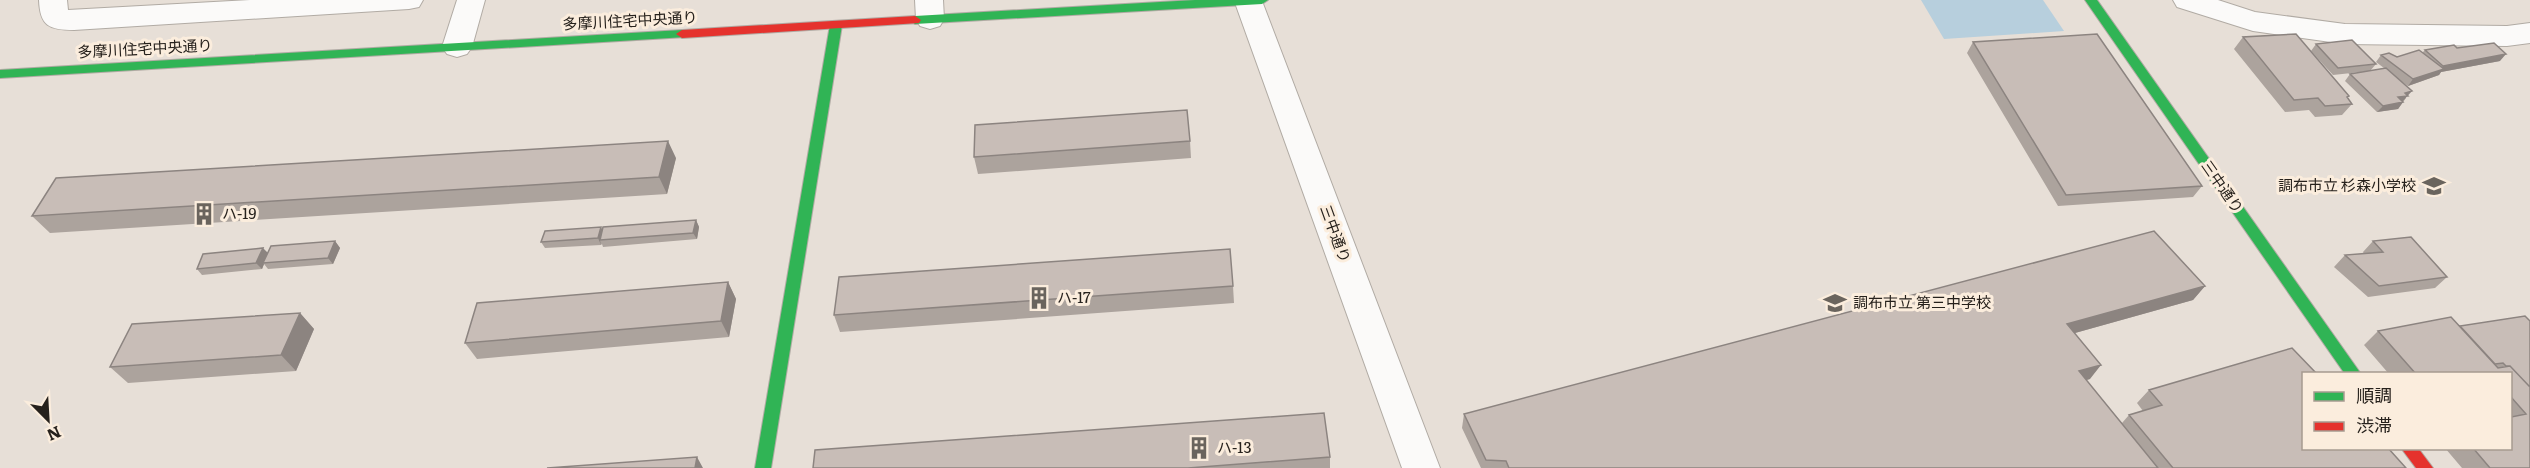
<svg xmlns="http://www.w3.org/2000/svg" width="2530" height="468" font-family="Literata,'Noto Sans JP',serif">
<rect width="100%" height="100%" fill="#e7dfd7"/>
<!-- water -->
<path fill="#b7cfdd" d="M1921 0H2043L2064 31 1944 39Z"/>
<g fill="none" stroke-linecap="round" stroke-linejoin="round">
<!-- street casing -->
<g stroke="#b1aba4" stroke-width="2">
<path id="street" d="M39 0H67L68 10 250 0H423L419 7 409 9 74 30C49 30 40 26 39 0Z
M457 0H485L472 47 467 54 457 57 447 54 442 47Z
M915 0H943L944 19 940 26 930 29 920 26 916 19Z
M1234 0 1262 1 1440 468H1402Z
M2173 0H2218L2255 12 2345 24 2507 26 2530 23V43L2507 46 2345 44 2253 31 2177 7Z"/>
</g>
<!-- fast casing -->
<g stroke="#b1aba4" stroke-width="2">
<path id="fast" d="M1195 0H1268L1262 4 915 24 909 20 915 16Z
M2085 0H2097L2361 374H2345Z
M836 21 842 25 771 468H755L830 25Z
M682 30 688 34 686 37 0 78V70Z"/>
</g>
<!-- jam casing -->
<g stroke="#b1aba4" stroke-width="2">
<path id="jam" d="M915 16 921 20 919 23 682 38 676 34 682 30Z
M2401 448H2418L2433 468H2416Z"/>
</g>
<!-- street -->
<use href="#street" fill="#fbfaf9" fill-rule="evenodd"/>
<!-- fast -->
<use href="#fast" fill="#30b455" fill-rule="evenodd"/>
<!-- jam -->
<use href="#jam" fill="#e5322d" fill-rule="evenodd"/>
</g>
<!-- wall -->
<path fill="#aca39d" d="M2243 37 2347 97 2352 104 2342 115 2315 117 2309 110 2285 112 2234 49Z
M1973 42 2202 186 2193 197 2058 206 1967 53Z
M2316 44 2376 64 2370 71 2384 68 2376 62 2381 55 2397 57 2422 53 2425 50 2457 48 2500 61 2441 72 2439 75 2408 86 2398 79 2406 98 2398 109 2377 112 2345 81 2350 74 2370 71 2333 75 2311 51Z
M1190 141 1191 158 978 174 974 157Z
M676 158 667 194 50 233 32 216Z
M696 220 699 227 697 239 603 247 602 244 601 245 545 248 541 242 602 230Z
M335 241 340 248 333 264 268 269 264 264 262 269 202 275 197 269 267 253Z
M2373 241 2447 277 2435 288 2368 297 2334 267 2345 255 2364 254 2363 252Z
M728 282 736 299 729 337 477 359 465 343Z
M1233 286 1234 303 840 332 834 315Z
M2205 286 2193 300 2075 333 2090 379 2086 380 2122 423 2129 415 2143 411 2137 403 2149 390 2406 468H1481L1462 428 1464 414Z
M300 313 314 329 296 371 128 383 110 367Z
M2530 321V468H2462L2445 448H2511V374H2389L2364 345 2378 331Z
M1330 457V468H813Z"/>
<!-- shaded-wall -->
<path fill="#8c8480" d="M2506 54 2500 61 2441 72 2439 75 2408 86 2413 79 2440 70 2443 66Z
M2412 91 2402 102 2398 97 2405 93Z
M2403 102 2398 109 2377 112 2383 106Z
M668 141 676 158 667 194 659 177Z
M696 220 699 227 697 239 693 233Z
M601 227 604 234 600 240 601 245 598 238Z
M335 241 340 248 333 264 328 258Z
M263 248 269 254 263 263 264 264 262 269 256 263Z
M728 282 736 299 729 337 721 321Z
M2205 286 2193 300 2057 338 2067 324Z
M300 313 314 329 296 371 281 355Z
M2101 365 2090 379 2068 385 2079 371Z
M697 457 703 468H695Z"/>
<!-- building -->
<path fill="#c8bdb7" stroke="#8c8480" stroke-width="1.5" d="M2097 34 2202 186 2066 195 1973 42Z
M2296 34 2349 96 2347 97 2352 104 2325 106 2318 98 2294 100 2243 37Z
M2352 40 2376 64 2338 68 2316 44Z
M2494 43 2506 54 2443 66 2425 50 2454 45 2457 48Z
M2419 50 2444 69 2413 79 2381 55 2389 53 2397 57Z
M2386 68 2412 91 2405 93 2408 96 2398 97 2403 102 2383 106 2350 74Z
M1187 110 1190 141 974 157 975 125Z
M668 141 659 177 32 216 56 178Z
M696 220 693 233 600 240 603 227Z
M601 227 598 238 541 242 545 231Z
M2154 231 2205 286 2067 324 2101 365 2079 371 2158 468H1509L1506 461 1486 460 1464 414Z
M2411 237 2447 277 2379 286 2345 255 2383 252 2373 241Z
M335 241 328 258 263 263 271 246Z
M263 248 256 263 197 269 203 254Z
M1230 249 1233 286 834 315 839 277Z
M728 282 721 321 465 343 477 303Z
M300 313 281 355 110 367 132 324Z
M2525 316 2530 321V386H2529L2510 366H2506L2503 363 2495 364 2460 326Z
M2451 317 2498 368 2510 366 2530 387V468H2490L2473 448H2511V417L2526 414 2511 397V374H2416L2378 331Z
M2292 348 2317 374H2304V448H2388L2406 468H2173L2129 415 2162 405 2149 390Z
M1324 413 1330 457 1188 468H813L815 450Z
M697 457 695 468H547Z"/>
<!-- icons -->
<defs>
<g id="school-bare" transform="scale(1.8)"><path d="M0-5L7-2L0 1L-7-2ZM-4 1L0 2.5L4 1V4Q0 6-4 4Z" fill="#6a645d" stroke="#fbeddd" stroke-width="2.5" paint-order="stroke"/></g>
<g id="building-bare" transform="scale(1.8)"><path d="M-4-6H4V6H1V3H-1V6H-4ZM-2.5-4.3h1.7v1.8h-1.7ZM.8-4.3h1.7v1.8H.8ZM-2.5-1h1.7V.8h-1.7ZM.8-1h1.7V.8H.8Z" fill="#6a645d" stroke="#fbeddd" stroke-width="2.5" paint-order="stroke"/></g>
</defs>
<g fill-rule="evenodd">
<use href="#school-bare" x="2434" y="186"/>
<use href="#building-bare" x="204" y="214"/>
<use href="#building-bare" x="1039" y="298"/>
<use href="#school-bare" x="1835" y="303"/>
<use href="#building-bare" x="1199" y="448"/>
</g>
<g text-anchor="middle" stroke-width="6" stroke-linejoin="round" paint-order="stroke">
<!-- street labels -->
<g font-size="15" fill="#26211c" stroke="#fbeddd">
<text transform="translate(630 21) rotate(-3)" y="5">多摩川住宅中央通り</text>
<text transform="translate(145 49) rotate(-3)" y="5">多摩川住宅中央通り</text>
<text transform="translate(2222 187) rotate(55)" y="5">三中通り</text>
<text transform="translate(1335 234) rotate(70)" y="5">三中通り</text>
</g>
<!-- poi labels -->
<g font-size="15" fill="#26211c" stroke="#fbeddd" text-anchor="start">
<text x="2416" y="191" text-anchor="end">調布市立 杉森小学校</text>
<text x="222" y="219">ハ-19</text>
<text x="1057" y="303">ハ-17</text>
<text x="1853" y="308">調布市立 第三中学校</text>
<text x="1217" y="453">ハ-13</text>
</g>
</g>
<!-- legend -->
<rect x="2302" y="372" width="210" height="78" fill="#fbeddd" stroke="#a69b90" stroke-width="1.5"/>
<rect x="2314" y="392" width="30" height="9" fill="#30b455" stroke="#a69b90" stroke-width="1.5"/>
<text x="2356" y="402" font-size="18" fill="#26211c">順調</text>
<rect x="2314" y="422" width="30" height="9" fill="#e5322d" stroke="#a69b90" stroke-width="1.5"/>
<text x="2356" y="432" font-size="18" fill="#26211c">渋滞</text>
<!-- north arrow -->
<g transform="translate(48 420) rotate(156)" stroke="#fbeddd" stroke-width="4.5" paint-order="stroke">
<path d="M0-4.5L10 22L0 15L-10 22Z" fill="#26211c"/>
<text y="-9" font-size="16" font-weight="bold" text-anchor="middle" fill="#26211c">N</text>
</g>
</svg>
